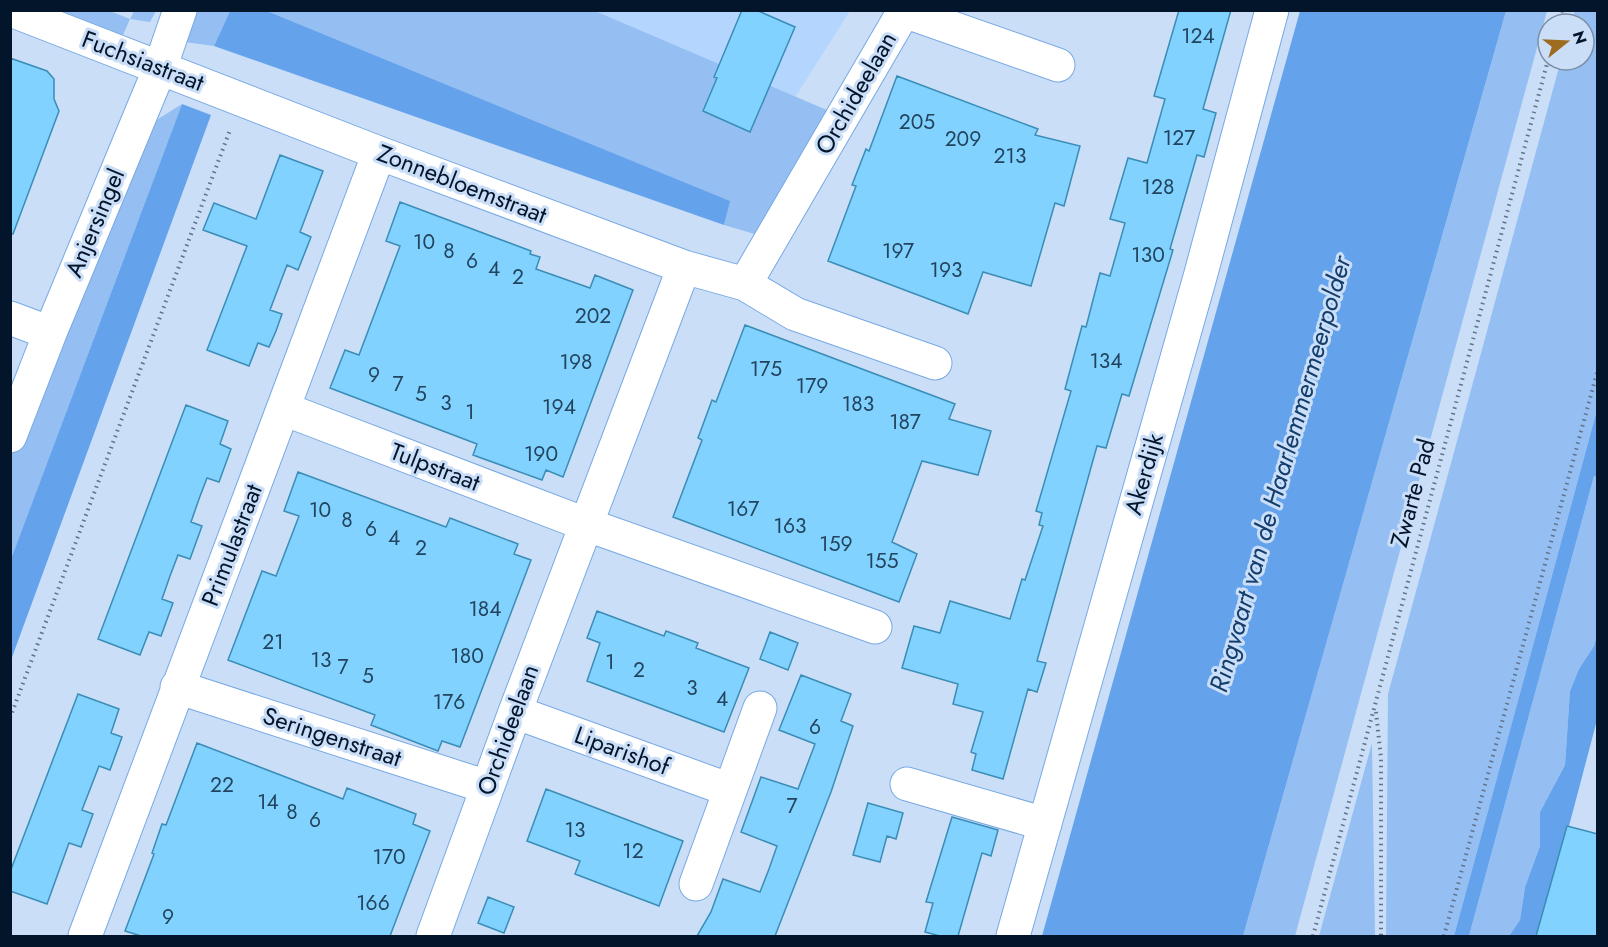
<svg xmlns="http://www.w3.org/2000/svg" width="1608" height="947" font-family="Jost,sans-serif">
<rect width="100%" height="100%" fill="#cadef7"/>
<!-- built -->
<path fill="#b4d6fe" d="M478 11H850L771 135Z"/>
<!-- green -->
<path fill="#95bff2" d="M61 11H110L130 19 134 11H156L150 22 130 19 123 35Z
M198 11H230L214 46 184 42Z
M267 11H595L829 111 758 235 724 225 729 201Z
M1506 11H1547L1295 936H1243Z
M1575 11H1597V410L1454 936H1386L1388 694 1561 60H1584V24H1571Z
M182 104 11 559V455L155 121Z
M1594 476 1598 477 1597 635 1594 646 1579 669 1570 691 1565 765 1540 812V846L1525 887 1520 920 1509 936H1469Z
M1372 743 1375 936H1319Z"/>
<!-- water -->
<path fill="#64a3ec" d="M230 11H267L730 201 724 225 214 46Z
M1300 11H1506L1243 936H1042Z
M182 104 211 115 11 660V559Z
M1597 410V477L1594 476 1469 936H1454Z
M1597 635V720L1540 936H1509L1520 920 1525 887 1540 846V812L1565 765 1570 691 1579 669 1594 646Z"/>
<!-- building -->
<path fill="#81d2fe" stroke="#3a8db6" stroke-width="1.5" d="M742 10H756L795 27 750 132 703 111 717 78 714 77Z
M1179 10H1231L1203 109 1216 113 1204 157 1197 155 1170 249 1173 250 1129 396 1122 394 1106 448 1097 446 1037 661 1046 663 1037 692 1028 689 1003 779 972 770 976 754 971 752 983 712 953 704 958 684 902 668 914 626 940 633 950 601 1010 619 1022 579 1025 580 1043 526 1039 525 1042 513 1036 511 1071 391 1065 389 1082 326 1086 327 1100 273 1110 276 1125 223 1110 219 1128 158 1147 163 1165 99 1154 96Z
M10 58 47 71 54 79V99L59 111 13 234H10Z
M897 76 1038 129 1035 135 1080 146 1064 206 1055 203 1031 286 983 272 968 314 828 261 856 186 852 185 866 149 869 151Z
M280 155 323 171 300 232 311 237 298 270 287 265 270 310 282 314 276 331 269 347 258 343 249 366 207 350 247 246 203 230 214 203 256 219Z
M400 202 531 251 530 254 540 257 536 269 590 288 595 275 633 290 563 477 546 470 542 480 473 455 477 444 330 388 345 350 359 355 400 246 386 241Z
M745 325 955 404 949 419 991 431 978 475 922 461 892 542 917 554 899 602 673 517 702 440 698 438 712 400 716 402Z
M186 405 228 421 220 444 231 449 219 482 207 478 199 499 191 522 202 526 190 559 178 555 170 576 162 599 173 603 161 636 149 632 140 655 98 639Z
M298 472 446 527 450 518 518 544 514 554 531 560 460 747 442 741 438 751 371 725 375 715 228 660 262 571 276 576 299 516 284 511Z
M597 611 664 636 666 631 698 643 696 648 749 668 724 732 587 681 600 643 587 638Z
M770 632 798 643 788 670 760 659Z
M801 675 851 694 841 721 853 726 831 792 775 936H697L711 912 723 879 760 892 769 869 777 846 741 832 761 777 798 789 815 744 779 730Z
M78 694 119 709 111 733 122 737 110 770 99 766 82 810 93 814 81 847 69 843 47 904 10 891V872Z
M197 743 343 799 347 788 416 814 413 824 430 831 390 936H141L125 931 154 854 152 853 162 824 166 825Z
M546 789 683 841 659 906 575 874 580 861 527 841Z
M868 803 903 813 896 839 887 836 880 862 853 855Z
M952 817 998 830 991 856 982 853 958 936H940L925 932 933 903 926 902Z
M1567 826 1598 834V936H1536Z
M488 897 514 907 504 933 478 923Z"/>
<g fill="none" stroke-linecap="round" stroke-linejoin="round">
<!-- minor casing -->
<g stroke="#78a9e3" stroke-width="35">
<path id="minor" d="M11 10 379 153 684 267
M745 284 795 314 935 363
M10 318 50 333
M284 409 585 524 875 627
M10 436 50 333 160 68 180 10
M177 687 487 787
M515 712 730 790
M907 784 1045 824
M696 884 760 708
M85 936 379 153
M433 936 515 712 684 267 745 284 904 11 1058 65
M1013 936 1200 277 1272 10"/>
</g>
<!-- path -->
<path stroke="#60738a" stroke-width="4" stroke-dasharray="1.5 4.5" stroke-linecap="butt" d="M1558 24 1562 10
M1376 712 1381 758V936
M10 718 230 130
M1313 936 1548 60
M1444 936 1598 369"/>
<!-- minor -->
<use href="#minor" stroke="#fff" stroke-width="33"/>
</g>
<g text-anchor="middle" stroke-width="6" stroke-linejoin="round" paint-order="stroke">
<!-- number labels -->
<g font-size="21" fill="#22445f">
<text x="1198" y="43">124</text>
<text x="917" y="129">205</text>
<text x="1179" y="145">127</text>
<text x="963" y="146">209</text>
<text x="1010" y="163">213</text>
<text x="1158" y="194">128</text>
<text x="424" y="249">10</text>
<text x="449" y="258">8</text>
<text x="898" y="258">197</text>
<text x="1148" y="262">130</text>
<text x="472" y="268">6</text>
<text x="494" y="276">4</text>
<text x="946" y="277">193</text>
<text x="518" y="284">2</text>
<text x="593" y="323">202</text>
<text x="1106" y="368">134</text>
<text x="576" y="369">198</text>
<text x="766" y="376">175</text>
<text x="374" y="382">9</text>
<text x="398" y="391">7</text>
<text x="812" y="393">179</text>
<text x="421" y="401">5</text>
<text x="446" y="410">3</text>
<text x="858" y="411">183</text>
<text x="559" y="414">194</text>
<text x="470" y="419">1</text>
<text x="905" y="429">187</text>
<text x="541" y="461">190</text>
<text x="743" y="516">167</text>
<text x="320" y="517">10</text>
<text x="347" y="527">8</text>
<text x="790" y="533">163</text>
<text x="371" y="536">6</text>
<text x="394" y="545">4</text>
<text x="836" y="551">159</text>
<text x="421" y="555">2</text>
<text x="882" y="568">155</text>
<text x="485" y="616">184</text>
<text x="273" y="649">21</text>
<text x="467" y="663">180</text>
<text x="321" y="667">13</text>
<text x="610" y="669">1</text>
<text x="343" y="674">7</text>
<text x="639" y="677">2</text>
<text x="368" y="683">5</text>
<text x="692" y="695">3</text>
<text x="722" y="706">4</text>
<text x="449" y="709">176</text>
<text x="815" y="734">6</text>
<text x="222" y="792">22</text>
<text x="268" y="809">14</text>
<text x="792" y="813">7</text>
<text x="292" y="819">8</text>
<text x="315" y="827">6</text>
<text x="575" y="837">13</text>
<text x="633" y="858">12</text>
<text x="389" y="864">170</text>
<text x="373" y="910">166</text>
<text x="168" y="924">9</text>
</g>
<!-- street labels -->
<g font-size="24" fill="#03152a" stroke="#cadef7">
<text transform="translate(143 61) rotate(21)" y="8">Fuchsiastraat</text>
<text transform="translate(856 93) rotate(-60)" y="8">Orchideelaan</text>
<text transform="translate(462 184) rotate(21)" y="8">Zonnebloemstraat</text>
<text transform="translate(95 223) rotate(-67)" y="8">Anjersingel</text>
<text transform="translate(435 467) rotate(21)" y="8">Tulpstraat</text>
<text transform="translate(1144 474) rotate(-74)" y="8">Akerdijk</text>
<text transform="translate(1413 493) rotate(-75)" y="8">Zwarte Pad</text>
<text transform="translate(232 545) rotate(-69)" y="8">Primulastraat</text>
<text transform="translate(508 730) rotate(-70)" y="8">Orchideelaan</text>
<text transform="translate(332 737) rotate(18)" y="8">Seringenstraat</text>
<text transform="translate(622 751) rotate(20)" y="8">Liparishof</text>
</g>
<!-- water labels -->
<g font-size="26" font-style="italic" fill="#123d6c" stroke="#cadef7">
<text transform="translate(1280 474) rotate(-74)" y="9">Ringvaart van de Haarlemmermeerpolder</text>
</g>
</g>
<!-- border -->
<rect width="1608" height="947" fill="none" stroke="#03152a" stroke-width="24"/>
<!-- north arrow -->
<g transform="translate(1566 42) rotate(72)"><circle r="28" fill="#cadef7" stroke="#7a8ea5" stroke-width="1.5"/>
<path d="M0-4.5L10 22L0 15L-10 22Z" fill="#9d6c20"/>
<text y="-9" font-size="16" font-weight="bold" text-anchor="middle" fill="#03152a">N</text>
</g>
</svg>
